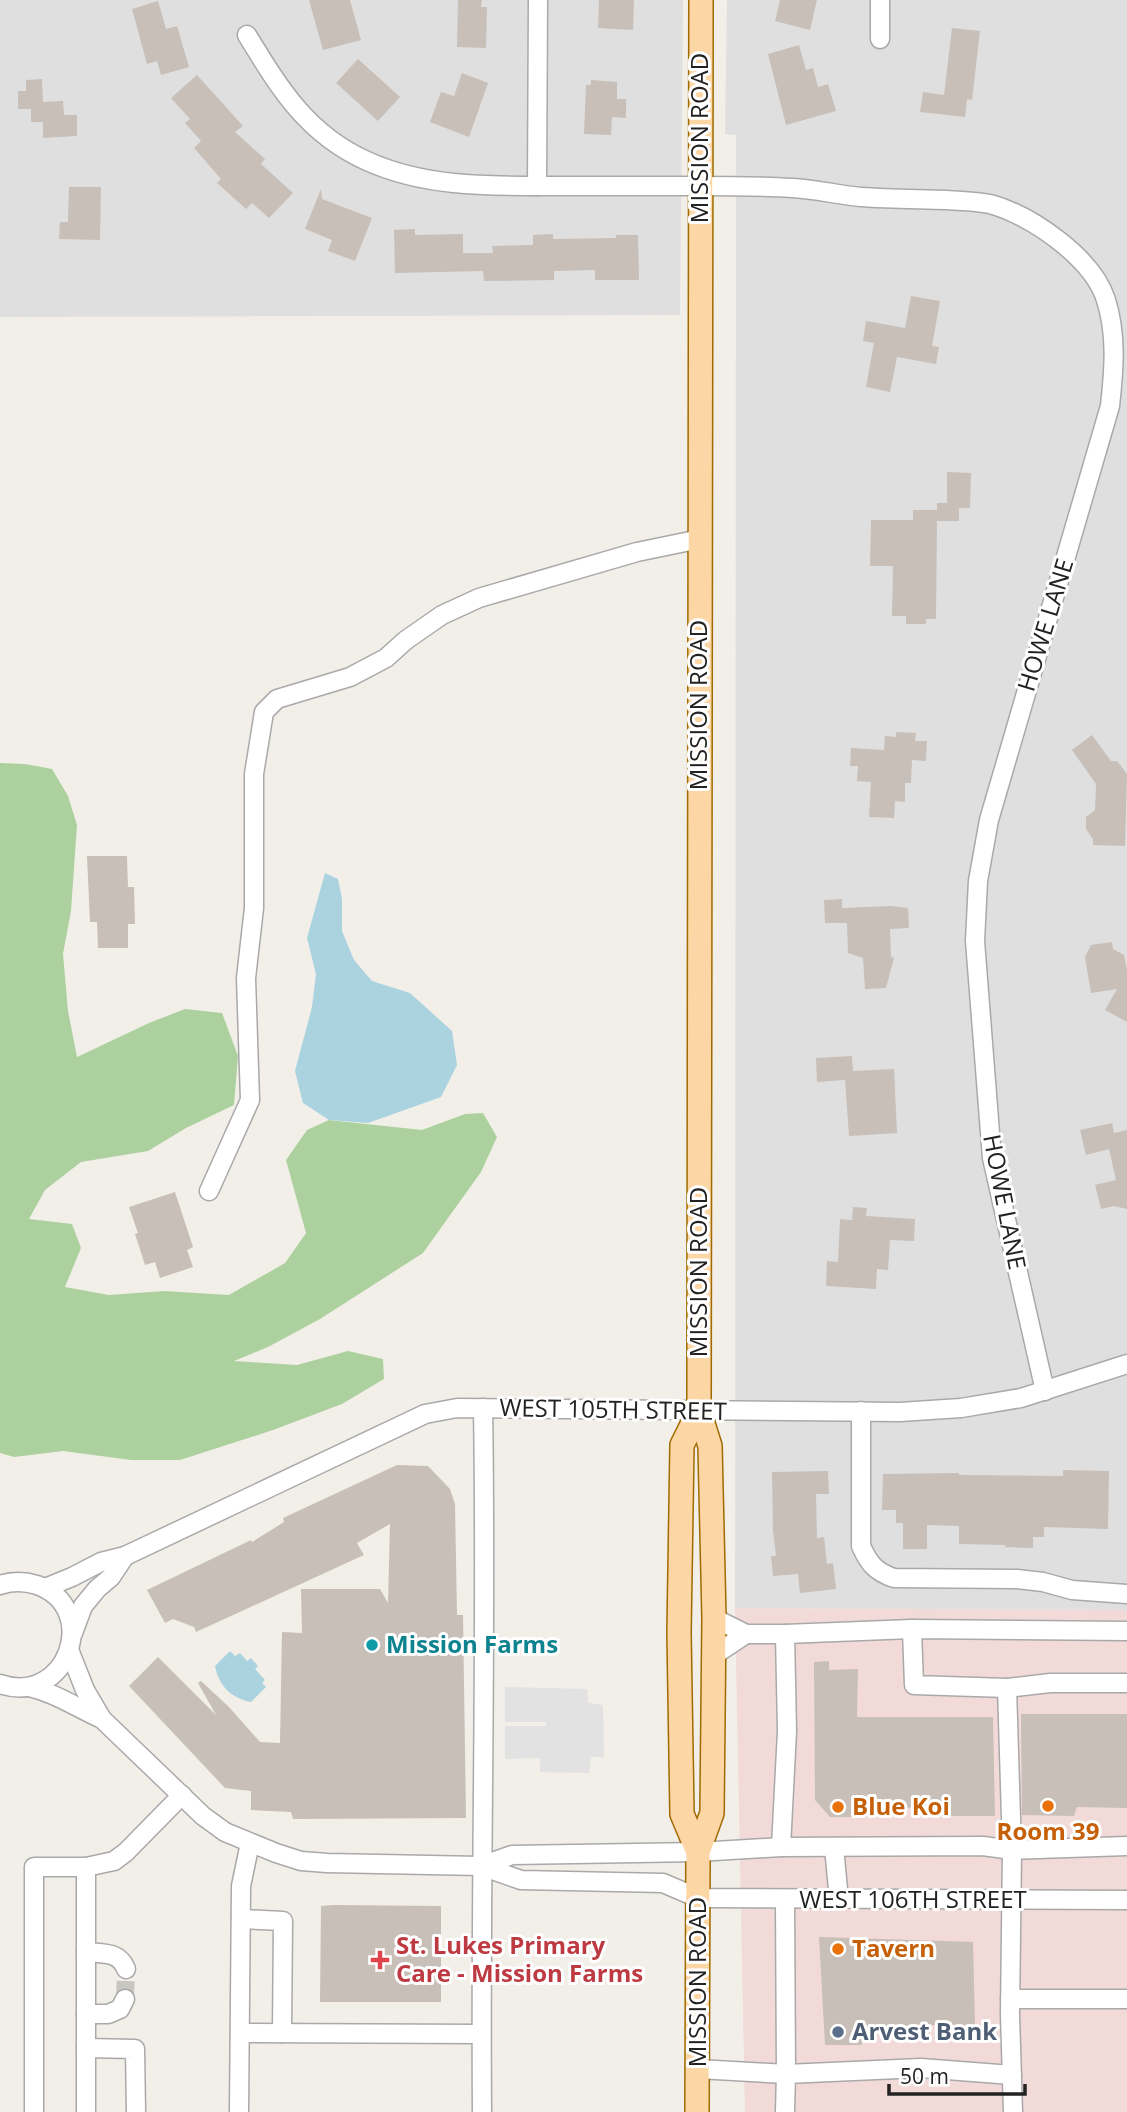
<svg xmlns="http://www.w3.org/2000/svg" width="1127" height="2112" font-family="'Open Sans',sans-serif">
	<style>
		.residential { fill: #e0dfdf }
		.commercial { fill: #f2dad9 }
		.forest { fill: #add19e }
		.parking { fill: #e2e2e2 }
		.water { fill: #aad3df }
		.building { fill: #c7bfb8 }
		.lines { fill: none; stroke-linecap: round; stroke-linejoin: round }
		.minor-tunnel { stroke: #c8c6c1; stroke-width: 18; stroke-dasharray: 18 9; stroke-linecap: butt }
		.minor-casing { stroke: #a9a9a9; stroke-width: 21 }
		.major-casing { stroke: #a06b00; stroke-width: 26 }
		.minor { stroke: #fff; stroke-width: 18 }
		.major { stroke: #fcd6a4; stroke-width: 23 }
		.culture-dot { fill: #0f9aa8; stroke: #fff; stroke-width: 2.5 }
		.food-dot { fill: #e8710a; stroke: #fff; stroke-width: 2.5 }
		.health-dot { fill: #e0444e; stroke: #fff; stroke-width: 2.5 }
		.service-dot { fill: #5c6f8a; stroke: #fff; stroke-width: 2.5 }
		.labels { text-anchor: middle; stroke-width: 6; stroke-linejoin: round; paint-order: stroke }
		.street-label { font-size: 24px; fill: #222; stroke: #fff }
		.culture-label { font-size: 24px; font-weight: bold; fill: #0d838f; stroke: #fff; text-anchor: start }
		.food-label { font-size: 24px; font-weight: bold; fill: #c56008; stroke: #fff; text-anchor: start }
		.health-label { font-size: 24px; font-weight: bold; fill: #be3a42; stroke: #fff; text-anchor: start }
		.service-label { font-size: 24px; font-weight: bold; fill: #4e5e75; stroke: #fff; text-anchor: start }
	</style>
	<rect width="100%" height="100%" fill="#f2efe9"/>
	<g class="residential">
		<polygon points="0,0 683,0 680,315 0,317"/>
		<polygon points="727,0 1127,0 1127,1610 735,1608 736,135 725,134"/>
	</g>
	<polygon class="commercial" points="735,1608 1127,1610 1127,2112 745,2112"/>
	<polygon class="forest" points="0,763 25,764 52,769 68,796 77,825 71,911 63,954 68,1011 77,1057 149,1023 185,1009 222,1013 238,1056 234,1105 186,1128 148,1151 81,1162 45,1190 29,1219 72,1224 81,1248 65,1287 109,1295 164,1291 229,1295 285,1263 306,1233 286,1160 307,1130 329,1120 422,1130 465,1114 483,1113 497,1137 481,1172 423,1253 320,1319 268,1347 234,1361 297,1365 348,1351 383,1359 384,1379 342,1404 273,1430 180,1460 131,1460 63,1451 14,1457 0,1453"/>
	<polygon class="parking" points="505,1687 587,1689 588,1703 603,1705 604,1757 591,1757 589,1773 540,1772 540,1758 505,1759 505,1726 546,1726 546,1722 505,1722"/>
	<g class="water">
		<polygon points="325,873 338,879 342,899 342,931 354,960 372,981 410,993 452,1031 457,1065 441,1097 368,1123 329,1120 303,1103 295,1071 312,1007 316,974 307,938"/>
		<path d="M230 1651 235 1656 240 1653 247 1661 251 1658 258 1666 255 1669 265 1680 262 1683 266 1687 251 1702C231 1698 219 1686 215 1666Z"/>
	</g>
	<g class="building">
		<polygon points="309,0 350,0 361,40 323,50"/>
		<polygon points="458,0 482,0 481,7 487,7 486,48 457,47"/>
		<polygon points="599,0 634,0 633,30 598,28"/>
		<polygon points="780,0 817,0 810,30 775,21"/>
		<polygon points="158,1 166,29 177,26 189,67 161,75 157,61 147,64 132,9"/>
		<polygon points="952,28 980,31 972,100 967,99 965,117 920,112 923,92 944,95"/>
		<polygon points="799,45 806,70 813,68 818,87 828,84 836,111 786,125 768,54"/>
		<polygon points="358,59 400,97 378,121 336,83"/>
		<polygon points="462,73 488,83 469,137 430,122 441,92 454,96"/>
		<polygon points="197,75 243,126 235,132 265,159 261,164 293,193 269,218 252,203 246,209 217,183 221,179 194,148 201,141 185,123 190,119 171,98"/>
		<polygon points="42,79 43,102 63,101 64,115 77,115 77,136 43,138 43,122 31,122 31,109 18,109 18,91 26,91 26,80"/>
		<polygon points="591,80 617,82 617,99 626,99 626,118 612,117 611,135 584,134 586,85 591,85"/>
		<polygon points="69,187 101,187 100,240 59,239 60,222 68,222"/>
		<polygon points="321,189 322,199 372,218 355,261 328,251 332,240 305,229"/>
		<polygon points="415,229 415,235 463,234 463,253 493,253 492,246 533,245 533,235 553,234 553,239 616,238 616,235 638,235 639,280 595,280 595,270 554,271 554,280 484,281 483,271 395,273 394,230"/>
		<polygon points="911,296 940,301 932,346 939,347 936,364 897,357 890,392 866,387 874,343 863,341 866,321 905,328"/>
		<polygon points="947,472 971,473 970,508 959,508 959,521 937,521 936,619 926,619 926,624 906,624 906,616 892,616 893,566 870,566 871,520 913,520 913,510 937,510 937,503 947,503"/>
		<polygon points="896,732 916,733 915,741 927,741 926,761 912,760 911,783 905,783 905,802 895,801 894,818 869,817 871,782 857,781 858,766 850,766 851,748 884,750 885,736 896,737"/>
		<polygon points="1092,735 1111,761 1117,761 1127,774 1125,846 1093,845 1093,839 1086,829 1086,817 1095,810 1096,784 1072,750"/>
		<polygon points="87,856 127,856 128,887 134,887 135,924 128,924 128,948 98,948 97,922 90,922"/>
		<polygon points="842,899 842,908 891,906 908,908 909,928 890,929 891,957 894,958 886,988 865,989 863,958 848,953 847,923 825,923 824,900"/>
		<polygon points="1112,942 1113,949 1124,955 1127,970 1127,1022 1105,1010 1117,989 1091,993 1085,957 1091,945"/>
		<polygon points="852,1056 853,1071 894,1069 897,1133 849,1136 845,1080 817,1082 816,1058"/>
		<polygon points="1112,1123 1114,1133 1127,1130 1127,1209 1114,1206 1101,1209 1095,1185 1116,1180 1109,1149 1086,1155 1080,1130"/>
		<polygon points="175,1192 193,1247 187,1250 193,1267 160,1278 155,1262 145,1265 135,1234 138,1233 129,1207"/>
		<polygon points="853,1207 867,1208 866,1216 915,1219 914,1241 890,1240 888,1270 877,1269 876,1289 826,1286 827,1261 838,1262 840,1219 852,1220"/>
		<polygon points="397,1465 428,1466 450,1489 455,1504 457,1615 463,1615 466,1818 293,1819 291,1812 251,1810 251,1791 225,1788 129,1686 158,1657 216,1715 198,1683 201,1681 229,1707 260,1742 280,1743 282,1632 302,1633 301,1589 380,1589 388,1603 390,1524 357,1543 364,1555 196,1632 194,1627 173,1619 165,1623 147,1590 251,1540 252,1542 284,1522 283,1518"/>
		<polygon points="1063,1470 1109,1471 1108,1529 1044,1527 1044,1537 1033,1537 1033,1548 1005,1547 1005,1545 959,1544 959,1526 927,1525 927,1549 903,1549 903,1523 896,1523 896,1510 882,1510 883,1474 959,1473 959,1475 1063,1476"/>
		<polygon points="828,1471 829,1494 816,1494 817,1538 824,1537 827,1564 833,1563 836,1589 800,1593 798,1574 773,1576 771,1556 776,1556 773,1531 772,1472"/>
		<polygon points="829,1661 829,1670 858,1669 857,1717 993,1717 995,1816 941,1816 941,1809 869,1806 870,1817 830,1817 815,1800 814,1662"/>
		<polygon points="1021,1714 1127,1714 1127,1808 1077,1807 1074,1816 1022,1815"/>
		<polygon points="333,1905 441,1906 441,2002 320,2002 321,1906"/>
		<polygon points="819,1937 973,1942 975,2026 929,2025 929,2033 862,2030 862,2045 825,2045"/>
	</g>
	<g class="lines">
		<polyline class="minor-tunnel" points="125,1999 126,1969"/>
		<defs>
			<g id="minor">
				<path d="M247 35C280 89 307 134 367 161 426 188 493 186 556 186 603 186 649 186 696 186 728 186 760 186 792 188 815 189 838 195 861 197 890 199 919 199 947 200 961 201 976 201 990 204 1031 215 1093 258 1106 300 1117 335 1114 370 1110 406L989 820 978 881 975 941 992 1158 1045 1391"/>
				<polyline points="880,39 880,0"/>
				<polyline points="537,186 538,0"/>
				<polyline points="209,1191 250,1100 246,978 254,908 254,774 264,712 277,699 350,677 386,658 406,640 442,615 479,598 637,552 700,539"/>
				<path d="M861 1411V1546C869 1564 876 1572 894 1578L1017 1579 1043 1582 1072 1590 1127 1594"/>
				<path d="M0 1585C12 1581 24 1581 37 1585 102 1608 67 1707 0 1684"/>
				<polyline points="45,1588 72,1577 101,1562 125,1556 425,1414 457,1408 900,1412 961,1408 1021,1398 1127,1364"/>
				<polyline points="714,1618 746,1634 785,1634"/>
				<polyline points="912,1629 914,1685 1007,1688 1050,1683 1127,1683"/>
				<polyline points="73,1633 83,1606 97,1589 111,1577 125,1556"/>
				<polyline points="70,1652 85,1690 102,1719 203,1816 225,1832 276,1853 301,1861 327,1863 481,1866 521,1880 663,1883 698,1898 1127,1900"/>
				<polyline points="713,1656 746,1634"/>
				<path d="M29 1687C56 1693 77 1708 102 1719"/>
				<polyline points="1007,1688 1012,1850 1010,2015 1013,2112"/>
				<polyline points="781,1847 787,1731 785,1634 912,1629 1127,1631"/>
				<polyline points="834,1847 839,1900"/>
				<polyline points="481,1866 512,1855 698,1852 781,1847 983,1846 1012,1850 1127,1846"/>
				<polyline points="241,1919 283,1921 282,2033"/>
				<path d="M86 1952C103 1954 119 1951 126 1969"/>
				<polyline points="1010,1999 1127,1999"/>
				<polyline points="86,2014 108,2014 120,2009 125,1999"/>
				<polyline points="240,2033 481,2034"/>
				<polyline points="86,2048 135,2049 136,2112"/>
				<polyline points="698,2069 786,2074 785,1900"/>
				<polyline points="34,2112 34,1867 86,1867 114,1861 126,1852 182,1795"/>
				<polyline points="86,2112 86,1867"/>
				<polyline points="239,2112 241,1886 250,1843"/>
				<path d="M482 2112C480 1877 487 1643 483 1408"/>
				<polyline points="785,2112 786,2074 921,2068 1012,2075"/>
			</g>
			<g id="major">
				<polyline points="698,1852 682,1814 679,1633 682,1445 699,1411"/>
				<polyline points="697,2112 698,1852 712,1813 714,1618 710,1446 699,1411 701,0"/>
			</g>
		</defs>
		<use href="#minor" class="minor-casing"/>
		<use href="#major" class="major-casing"/>
		<use href="#minor" class="minor"/>
		<use href="#major" class="major"/>
	</g>
	<circle class="culture-dot" cx="372" cy="1645" r="7"/>
	<g class="food-dot">
		<circle cx="1048" cy="1806" r="7"/>
		<circle cx="838" cy="1807" r="7"/>
		<circle cx="838" cy="1949" r="7"/>
	</g>
	<path class="health-dot" d="M376.5 1949.5h7v7h7v7h-7v7h-7v-7h-7v-7h7z"/>
	<circle class="service-dot" cx="838" cy="2032" r="7"/>
	<g class="labels">
		<g class="street-label">
			<text transform="translate(700 138) rotate(-90)" y="8">MISSION ROAD</text>
			<text transform="translate(1046 625) rotate(-73)" y="8">HOWE LANE</text>
			<text transform="translate(699 705) rotate(-90)" y="8">MISSION ROAD</text>
			<text transform="translate(1004 1202) rotate(79)" y="8">HOWE LANE</text>
			<text transform="translate(699 1272) rotate(-90)" y="8">MISSION ROAD</text>
			<text transform="translate(613 1410) rotate(1)" y="8">WEST 105TH STREET</text>
			<text x="913" y="1908">WEST 106TH STREET</text>
			<text transform="translate(698 1982) rotate(-90)" y="8">MISSION ROAD</text>
		</g>
		<g class="culture-label">
			<text x="386" y="1653">Mission Farms</text>
		</g>
		<g class="food-label">
			<text x="852" y="1815">Blue Koi</text>
			<text x="1048" y="1840" text-anchor="middle">Room 39</text>
			<text x="852" y="1957">Tavern</text>
		</g>
		<g class="health-label">
			<text x="396" y="1954">St. Lukes Primary<tspan x="396" dy="28">Care - Mission Farms</tspan></text>
		</g>
		<g class="service-label">
			<text x="852" y="2040">Arvest Bank</text>
		</g>
	</g>
	<path d="M889 2084v10h136v-10" fill="none" stroke="#222222" stroke-width="3.5"/>
	<text x="900" y="2084" font-size="21" fill="#222222" stroke="#ffffff" stroke-width="5" paint-order="stroke">50 m</text>
</svg>
